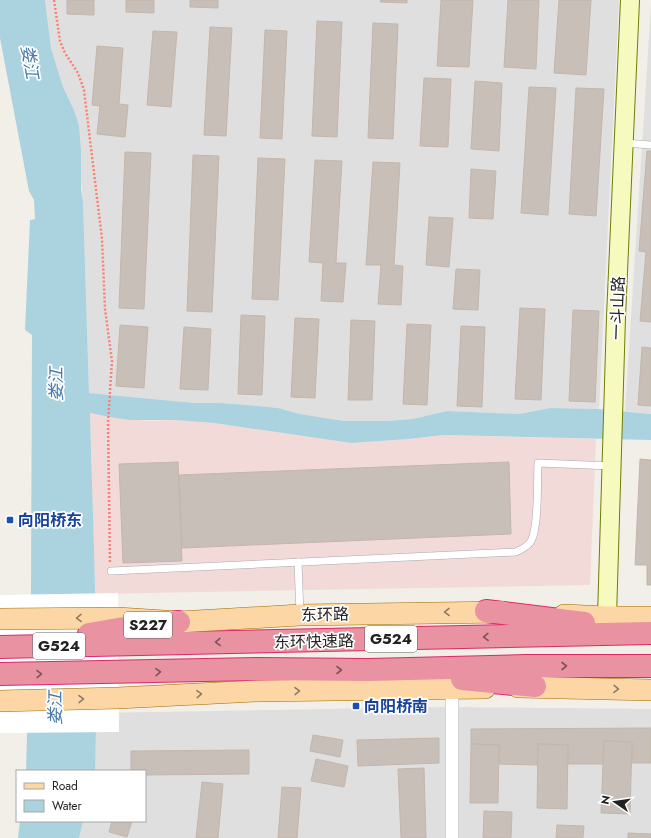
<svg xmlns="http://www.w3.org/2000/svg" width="651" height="838" font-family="Jost,'Noto Sans SC',sans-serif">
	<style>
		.residential { fill: #e0dfdf }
		.commercial { fill: #f2dad9 }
		.water { fill: #aad3df }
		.pier { fill: #fff }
		.building { fill: #c7bfb8; stroke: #c4b6ab }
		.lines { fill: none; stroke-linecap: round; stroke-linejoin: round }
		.lane-casing { stroke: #a9a9a9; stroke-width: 8 }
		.street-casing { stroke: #a9a9a9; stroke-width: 14 }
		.secondary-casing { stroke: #707d05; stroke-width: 20 }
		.primary-casing { stroke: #a06b00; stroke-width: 22 }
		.highway-casing { stroke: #dc2a67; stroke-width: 24 }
		.path { stroke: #fa8072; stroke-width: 2.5; stroke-dasharray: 2 2; stroke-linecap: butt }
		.lane { stroke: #fff; stroke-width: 7 }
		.street { stroke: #fff; stroke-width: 13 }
		.secondary { stroke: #f7fabf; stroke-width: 18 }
		.primary { stroke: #fcd6a4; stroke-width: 21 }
		.highway { stroke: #e892a2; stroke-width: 22 }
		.oneway { stroke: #8f7c63 }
		.oneway2 { stroke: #7b545c }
		.transit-dot { fill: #1a4fb4; stroke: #fff; stroke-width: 1.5 }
		.labels { text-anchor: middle; stroke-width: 3.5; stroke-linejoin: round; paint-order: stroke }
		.shield { fill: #fff; stroke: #646464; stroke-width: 1 }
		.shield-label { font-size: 15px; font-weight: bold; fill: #222 }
		.street-label { font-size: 16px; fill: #222; stroke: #fff }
		.transit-label { font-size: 16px; font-weight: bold; fill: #164399; stroke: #fff; text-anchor: start }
		.water-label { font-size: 17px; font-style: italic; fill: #4a7aab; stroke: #fff }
	</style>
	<rect width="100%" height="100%" fill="#f2efe9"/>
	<g class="residential">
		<polygon points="45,0 619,0 599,409 550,408 519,414 508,414 447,411 412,419 388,421 344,421 300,414 278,408 258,406 221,403 195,403 89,393 83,201 74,110 63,87 51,48"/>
		<polygon points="651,6 651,414 625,411"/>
		<polygon points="446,707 651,709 651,838 79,838 83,821 145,821 145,771 95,771 96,713"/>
	</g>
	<polygon class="commercial" points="90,413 109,417 149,421 174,420 214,423 351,443 409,439 443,435 596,439 590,585 95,594"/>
	<g class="water">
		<path d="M0 0H45L51 48 63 87 74 110 79 126 81 151V189L83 201 89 393 195 403H221L258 406 278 408 300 414 344 421H388L412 419 447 411 519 414 550 408 599 409 651 414V440L443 435 409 439 351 443 214 423 174 420H130L109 417 90 413C93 532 99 652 95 771H26L31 596 32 335 25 330 30 220 35 219 34 200 29 191 0 38Z"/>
		<polygon points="20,821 83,821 79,838 18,838"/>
	</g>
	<polygon class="pier" points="118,593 119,732 0,733 0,595"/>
	<g class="building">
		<polygon points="67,0 94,0 94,15 67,14"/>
		<polygon points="126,0 154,0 154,13 126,12"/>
		<polygon points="190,0 218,0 218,8 190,7"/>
		<polygon points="381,0 407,0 407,3 380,2"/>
		<polygon points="441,0 473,0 469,67 437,66"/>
		<polygon points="508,0 539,0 536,69 504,67"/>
		<polygon points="559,0 591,0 586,75 554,73"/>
		<polygon points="317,21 342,22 337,137 312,136"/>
		<polygon points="373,23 398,24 393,139 368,138"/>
		<polygon points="210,27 232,28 226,136 204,135"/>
		<polygon points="265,30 287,31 282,139 260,138"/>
		<polygon points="153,31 177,32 171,107 147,105"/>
		<polygon points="97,46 123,48 119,104 128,105 125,137 97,134 100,106 92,105"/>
		<polygon points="424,78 451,79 448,147 420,146"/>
		<polygon points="475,81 502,83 499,151 471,149"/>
		<polygon points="529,87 556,88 548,215 521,213"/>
		<polygon points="576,88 604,89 596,216 569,214"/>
		<polygon points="647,151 651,151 651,322 640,321 646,252 639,251"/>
		<polygon points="125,152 151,153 144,309 119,308"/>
		<polygon points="193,155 219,156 212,312 187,311"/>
		<polygon points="258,158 285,159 278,300 252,299"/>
		<polygon points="315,160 342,161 336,263 346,263 343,302 321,301 323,263 309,262"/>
		<polygon points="373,162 400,163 394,265 403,266 401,305 378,304 381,265 366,265"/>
		<polygon points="471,169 496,171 493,219 469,218"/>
		<polygon points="429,217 453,218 449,267 426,265"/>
		<polygon points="456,269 480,270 478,310 453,309"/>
		<polygon points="520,308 545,309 541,400 515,399"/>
		<polygon points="573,310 599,311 595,402 569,401"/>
		<polygon points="241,315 265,316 262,395 238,394"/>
		<polygon points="295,318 319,319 315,398 291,397"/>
		<polygon points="351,320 375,321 372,400 348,400"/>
		<polygon points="407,324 431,325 427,405 403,404"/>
		<polygon points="120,325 148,327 144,388 116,386"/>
		<polygon points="461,326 485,327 482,407 457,406"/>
		<polygon points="184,327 211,329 208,390 180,389"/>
		<polygon points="642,347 651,348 651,406 638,405"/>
		<polygon points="640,459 651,460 651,585 647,585 647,565 635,565"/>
		<polygon points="178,462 182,561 123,563 119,464"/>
		<polygon points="509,462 511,534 182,548 179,475"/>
		<polygon points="651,728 651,763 632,763 632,742 604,741 603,764 568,764 568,745 538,744 537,765 499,764 499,745 471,744 471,729"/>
		<polygon points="313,735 343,740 340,757 310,751"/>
		<polygon points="439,738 439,763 358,766 357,740"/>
		<polygon points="604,741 632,742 630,814 601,813"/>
		<polygon points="471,744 499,745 498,803 470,803"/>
		<polygon points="538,744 568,745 567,809 537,808"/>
		<polygon points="249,750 249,774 145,775 145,771 131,771 131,751"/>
		<polygon points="316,759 348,766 344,787 311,781"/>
		<polygon points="424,768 426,838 401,838 398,769"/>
		<polygon points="202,782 223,784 218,838 196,838"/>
		<polygon points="282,787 301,788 297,838 278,838"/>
		<polygon points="484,811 512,812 511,838 483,838"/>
		<polygon points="112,821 132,821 127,837 109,832"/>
		<polygon points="557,825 584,826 583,838 556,838"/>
		<polygon points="628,833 651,834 651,838 628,838"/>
	</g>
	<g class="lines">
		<defs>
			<g id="lane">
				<polyline points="624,143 651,145"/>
				<polyline points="298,562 300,614"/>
				<path d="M111 571 516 552C521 549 528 547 531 541 539 528 537 480 538 463L612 466"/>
			</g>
			<polyline id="street" points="452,838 452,688"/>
			<polyline id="secondary" points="607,617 616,317 630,0"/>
			<g id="primary">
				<polyline points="564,615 607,617 651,617"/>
				<polyline points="0,619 118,618 179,622 300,615 503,612"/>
				<polyline points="518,687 651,690"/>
				<polyline points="0,701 118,698 258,691 485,688"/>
			</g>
			<g id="highway">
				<polyline points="486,611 584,623"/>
				<polyline points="89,634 118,629 179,622"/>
				<polyline points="0,647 651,633"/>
				<polyline points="0,674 258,669 369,670 525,666 651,666"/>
				<polyline points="462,679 535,686"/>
			</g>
		</defs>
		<use href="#lane" class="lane-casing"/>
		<use href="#street" class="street-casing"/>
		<use href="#secondary" class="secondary-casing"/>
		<use href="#primary" class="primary-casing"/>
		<use href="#highway" class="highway-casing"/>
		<polyline class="path" points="54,0 60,41 65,53 78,73 84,90 102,239 105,309 112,361 108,422 110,562"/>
		<use href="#lane" class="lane"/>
		<use href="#street" class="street"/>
		<use href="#secondary" class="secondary"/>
		<use href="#primary" class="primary"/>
		<use href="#highway" class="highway"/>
	</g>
	<defs><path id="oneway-chevron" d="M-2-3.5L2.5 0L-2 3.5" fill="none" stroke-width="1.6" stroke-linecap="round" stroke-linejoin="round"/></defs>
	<g class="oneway">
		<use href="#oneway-chevron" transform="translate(447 612) rotate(179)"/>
		<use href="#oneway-chevron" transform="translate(79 618) rotate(179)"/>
		<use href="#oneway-chevron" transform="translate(616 689) rotate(2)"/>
		<use href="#oneway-chevron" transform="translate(297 691) rotate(-1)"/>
		<use href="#oneway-chevron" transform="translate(199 694) rotate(-3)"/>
		<use href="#oneway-chevron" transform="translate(81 699) rotate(-1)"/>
	</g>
	<g class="oneway2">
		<use href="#oneway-chevron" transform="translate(486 637) rotate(178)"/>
		<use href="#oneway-chevron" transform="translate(218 642) rotate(179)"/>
		<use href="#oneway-chevron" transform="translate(564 666)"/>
		<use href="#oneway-chevron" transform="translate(339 670)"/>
		<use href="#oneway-chevron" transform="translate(158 672) rotate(-1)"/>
		<use href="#oneway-chevron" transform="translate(39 674) rotate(-1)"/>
	</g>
	<g class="transit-dot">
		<rect x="6" y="516" width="8" height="8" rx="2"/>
		<rect x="352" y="702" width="8" height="8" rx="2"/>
	</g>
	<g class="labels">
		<g class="shield">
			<rect x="124" y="612" width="48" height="26" rx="3"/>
			<rect x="365" y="626" width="52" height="26" rx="3"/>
			<rect x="33" y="633" width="52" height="26" rx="3"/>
		</g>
		<g class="shield-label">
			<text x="148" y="630">S227</text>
			<text x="391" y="644">G524</text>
			<text x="59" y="651">G524</text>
		</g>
		<g class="street-label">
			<text transform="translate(617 308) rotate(-88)" y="6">一斗山路</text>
			<text transform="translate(325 614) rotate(-1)" y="6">东环路</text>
			<text transform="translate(314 641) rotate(-1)" y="6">东环快速路</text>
		</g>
		<g class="transit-label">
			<text x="18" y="526">向阳桥东</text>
			<text x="364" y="712">向阳桥南</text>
		</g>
		<g class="water-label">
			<text transform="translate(30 62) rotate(80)" y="6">娄江</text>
			<text transform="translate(56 384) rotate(-90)" y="6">娄江</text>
			<text transform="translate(55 708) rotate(-90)" y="6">娄江</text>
		</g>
	</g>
	<rect x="16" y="770" width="130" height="52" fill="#ffffff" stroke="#a7a7a7"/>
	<rect x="24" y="783" width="20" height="6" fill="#fcd6a4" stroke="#a7a7a7"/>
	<text x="52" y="790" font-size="12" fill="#222222">Road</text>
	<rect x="24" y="800" width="20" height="12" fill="#aad3df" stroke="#a7a7a7"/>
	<text x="52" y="810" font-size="12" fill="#222222">Water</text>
	<g transform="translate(615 802) rotate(283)" stroke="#ffffff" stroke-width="3" paint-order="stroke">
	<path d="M0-3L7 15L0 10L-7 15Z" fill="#222222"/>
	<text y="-6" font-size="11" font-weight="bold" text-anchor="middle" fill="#222222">N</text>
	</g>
</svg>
